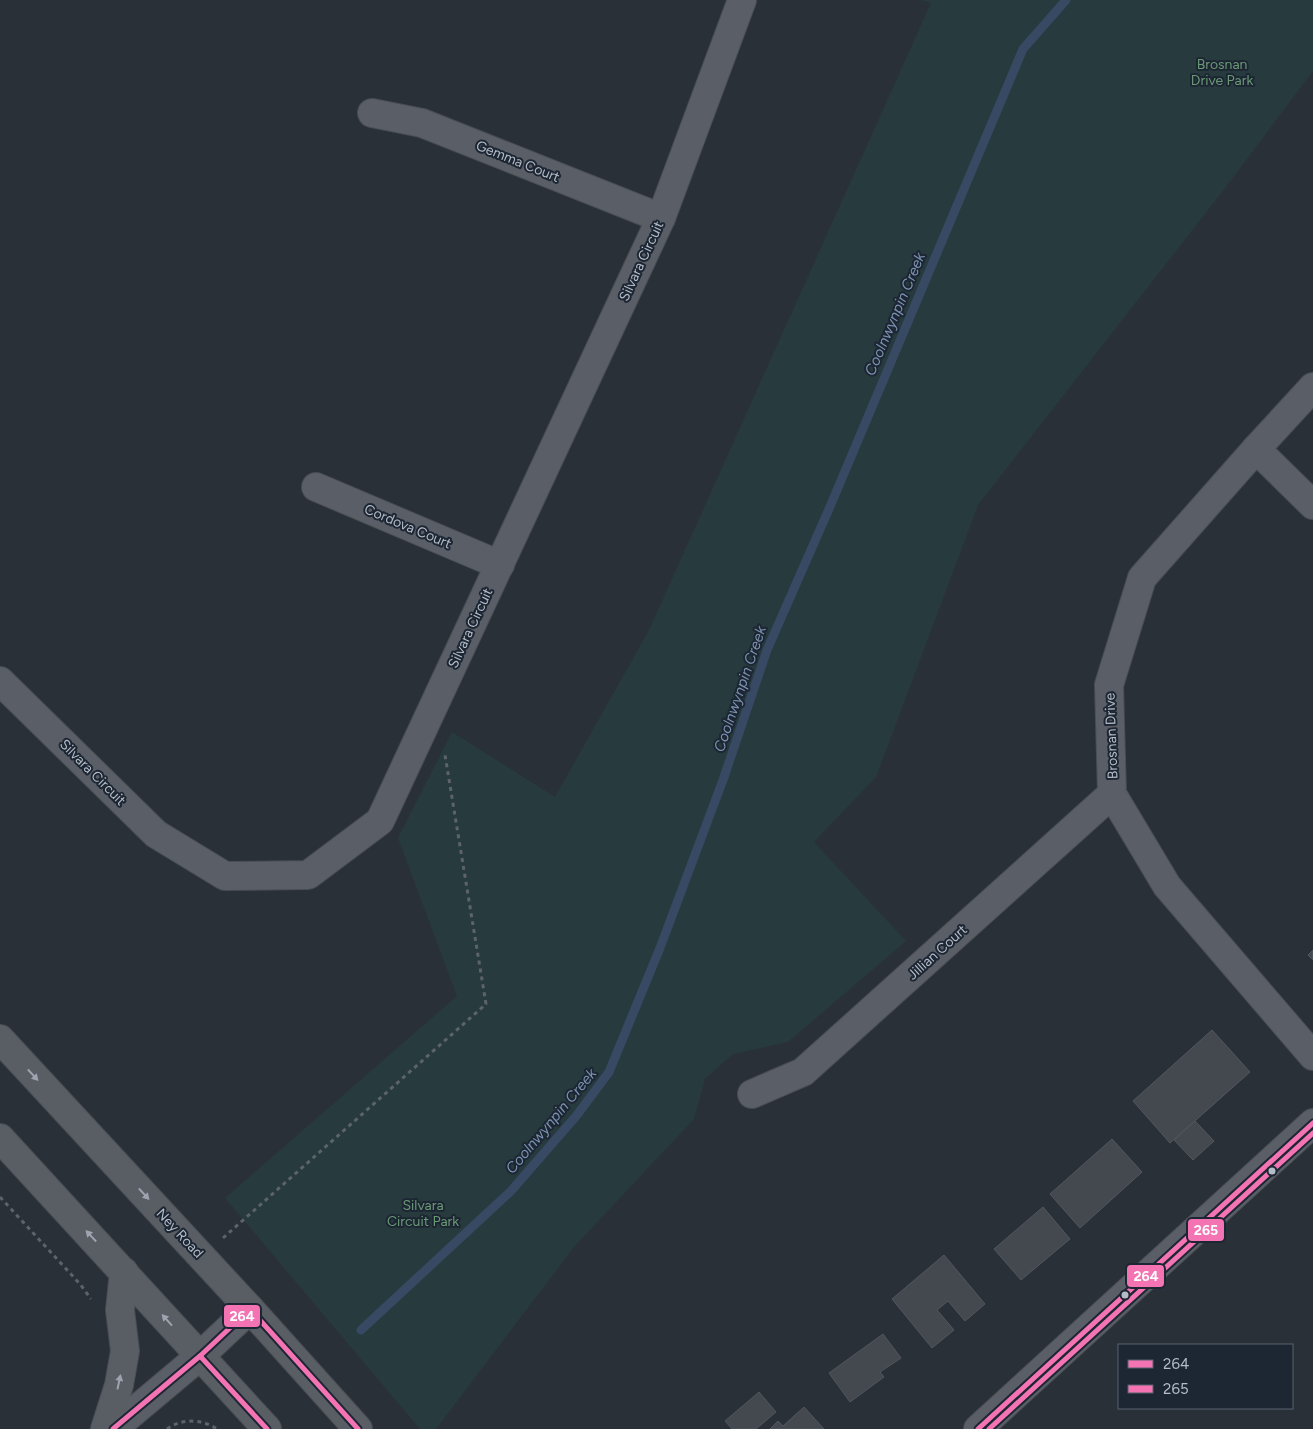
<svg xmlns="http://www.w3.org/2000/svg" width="1313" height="1429" font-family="Figtree,sans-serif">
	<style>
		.green { fill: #273a3e }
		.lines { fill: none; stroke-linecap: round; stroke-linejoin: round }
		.stream { stroke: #384963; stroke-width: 9 }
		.building { fill: #444950; stroke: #52575f }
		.minor-casing { stroke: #484c53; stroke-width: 30 }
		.secondary-casing { stroke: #484c53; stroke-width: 30 }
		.path { stroke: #5d636a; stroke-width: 3; stroke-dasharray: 4 4; stroke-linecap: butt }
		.minor { stroke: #5a5e66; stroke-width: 28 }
		.secondary { stroke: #595d64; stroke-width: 28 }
		.bus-1-casing { stroke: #1d2633; stroke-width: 9 }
		.bus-2-casing { stroke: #1d2633; stroke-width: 9 }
		.bus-1 { stroke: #f373b3; stroke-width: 5 }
		.bus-2 { stroke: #f373b3; stroke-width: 5 }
		.oneway { fill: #9da4b0 }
		.bus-dot { fill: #b4bcc9; stroke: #1d2633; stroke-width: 2 }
		.labels { text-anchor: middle; stroke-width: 4; stroke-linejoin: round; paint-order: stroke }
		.park-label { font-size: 14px; fill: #6b9a76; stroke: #1d2633 }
		.street-label { font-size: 14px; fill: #b4bcc9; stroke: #1d2633 }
		.water-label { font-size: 15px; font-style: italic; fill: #7c92b1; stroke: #1d2633 }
		.line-badge { stroke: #1d2633; stroke-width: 2 }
		.badge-label { font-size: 14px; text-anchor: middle; font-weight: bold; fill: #fff }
	</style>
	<rect width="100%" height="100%" fill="#2a3038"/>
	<polygon class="green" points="921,0 1313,0 1313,71 1229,183 978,505 876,777 814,842 906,941 788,1042 733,1054 705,1079 694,1119 574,1247 436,1429 420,1429 225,1198 457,996 398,838 452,732 555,797 649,630 931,3"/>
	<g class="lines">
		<polyline class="stream" points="361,1330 511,1191 577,1115 609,1072 660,948 723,780 767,650 829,509 1023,49 1066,0"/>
	</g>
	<g class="building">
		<polygon points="1313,950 1313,960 1308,955"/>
		<polygon points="1212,1030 1250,1072 1170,1143 1133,1101"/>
		<polygon points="1195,1121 1214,1141 1193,1160 1174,1140"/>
		<polygon points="1112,1139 1142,1172 1080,1228 1050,1194"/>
		<polygon points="1043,1207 1070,1239 1021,1280 994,1249"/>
		<polygon points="944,1255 985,1304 965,1321 948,1301 937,1310 954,1330 932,1348 892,1299"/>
		<polygon points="883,1334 901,1358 880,1372 884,1377 850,1402 829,1373"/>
		<polygon points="759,1392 776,1412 756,1429 732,1429 725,1421"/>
		<polygon points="804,1407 824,1429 770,1429 778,1421 783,1426"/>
	</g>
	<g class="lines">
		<defs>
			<g id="minor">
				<polyline points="372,113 422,123 661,218"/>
				<polyline points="1313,387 1256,449 1142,578 1109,685 1112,794 1167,886 1313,1056"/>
				<polyline points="1256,449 1313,505"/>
				<polyline points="316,487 500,565"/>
				<polyline points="0,681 156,834 225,876 308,875 380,821 661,218 742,0"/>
				<polyline points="752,1094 803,1072 1112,794"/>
				<polyline points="113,1429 200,1356 250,1309"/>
				<polyline points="978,1429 1313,1123"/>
			</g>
			<g id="secondary">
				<polyline points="0,1039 250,1309 358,1429"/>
				<polyline points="0,1138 267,1429"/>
				<polyline points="105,1429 119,1385 125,1351 120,1310 124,1272"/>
			</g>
		</defs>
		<use href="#minor" class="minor-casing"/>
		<use href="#secondary" class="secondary-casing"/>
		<g class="path">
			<polyline points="0,1197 80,1284 91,1299"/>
			<polyline points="223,1238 486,1004 445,755"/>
			<path d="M167 1429C182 1418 202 1419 217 1429"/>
		</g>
		<use href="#minor" class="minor"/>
		<use href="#secondary" class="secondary"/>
		<defs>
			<g id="bus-1">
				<polyline points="200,1356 267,1429"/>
				<polyline points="113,1429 200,1356 250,1309 358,1429"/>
				<polyline points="978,1429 1313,1123"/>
			</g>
			<polyline id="bus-2" points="989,1429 1313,1133"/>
		</defs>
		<use href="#bus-1" class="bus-1-casing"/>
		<use href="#bus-2" class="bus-2-casing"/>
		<use href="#bus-1" class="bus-1"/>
		<use href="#bus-2" class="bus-2"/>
	</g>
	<defs><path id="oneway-solid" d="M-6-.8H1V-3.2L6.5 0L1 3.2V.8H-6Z" transform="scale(1.25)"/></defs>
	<g class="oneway">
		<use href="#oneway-solid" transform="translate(33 1075) rotate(47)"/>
		<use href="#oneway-solid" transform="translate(144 1194) rotate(47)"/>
		<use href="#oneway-solid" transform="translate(91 1236) rotate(-133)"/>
		<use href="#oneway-solid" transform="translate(167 1320) rotate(-132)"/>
		<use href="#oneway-solid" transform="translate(119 1382) rotate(-78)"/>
	</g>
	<g class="bus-dot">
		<circle cx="1272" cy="1171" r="4.5"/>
		<circle cx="1125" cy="1295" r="4.5"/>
	</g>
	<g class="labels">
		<g class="park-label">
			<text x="1222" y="69">Brosnan<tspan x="1222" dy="16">Drive Park</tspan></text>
			<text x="423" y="1210">Silvara<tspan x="423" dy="16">Circuit Park</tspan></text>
		</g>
		<g class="street-label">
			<text transform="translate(518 161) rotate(22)" y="5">Gemma Court</text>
			<text transform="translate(641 261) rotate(-65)" y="5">Silvara Circuit</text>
			<text transform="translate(408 526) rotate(23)" y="5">Cordova Court</text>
			<text transform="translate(470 628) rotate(-65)" y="5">Silvara Circuit</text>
			<text transform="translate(1111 736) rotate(-92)" y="5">Brosnan Drive</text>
			<text transform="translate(93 772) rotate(45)" y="5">Silvara Circuit</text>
			<text transform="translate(937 952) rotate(-42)" y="5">Jillian Court</text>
			<text transform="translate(180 1233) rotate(47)" y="5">Ney Road</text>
		</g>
		<g class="water-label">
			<text transform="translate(895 314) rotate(-67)" y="5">Coolnwynpin Creek</text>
			<text transform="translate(740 689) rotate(-71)" y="5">Coolnwynpin Creek</text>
			<text transform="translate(551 1121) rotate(-50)" y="5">Coolnwynpin Creek</text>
		</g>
	</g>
	<g class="line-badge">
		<rect x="1187" y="1218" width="38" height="24" rx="5" fill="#f373b3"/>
		<rect x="1126" y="1264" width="39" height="24" rx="5" fill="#f373b3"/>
		<rect x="223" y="1304" width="38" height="24" rx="5" fill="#f373b3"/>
	</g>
	<g class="badge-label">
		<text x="1206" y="1235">265</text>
		<text x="1146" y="1281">264</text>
		<text x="242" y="1321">264</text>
	</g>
	<rect x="1118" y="1344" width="175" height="65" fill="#1d2633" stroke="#59626f"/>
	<rect x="1128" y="1360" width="25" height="8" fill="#f373b3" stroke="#59626f"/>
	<text x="1163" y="1369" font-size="15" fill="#b4bcc9">264</text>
	<rect x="1128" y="1385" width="25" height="8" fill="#f373b3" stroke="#59626f"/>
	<text x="1163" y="1394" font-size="15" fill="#b4bcc9">265</text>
</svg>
